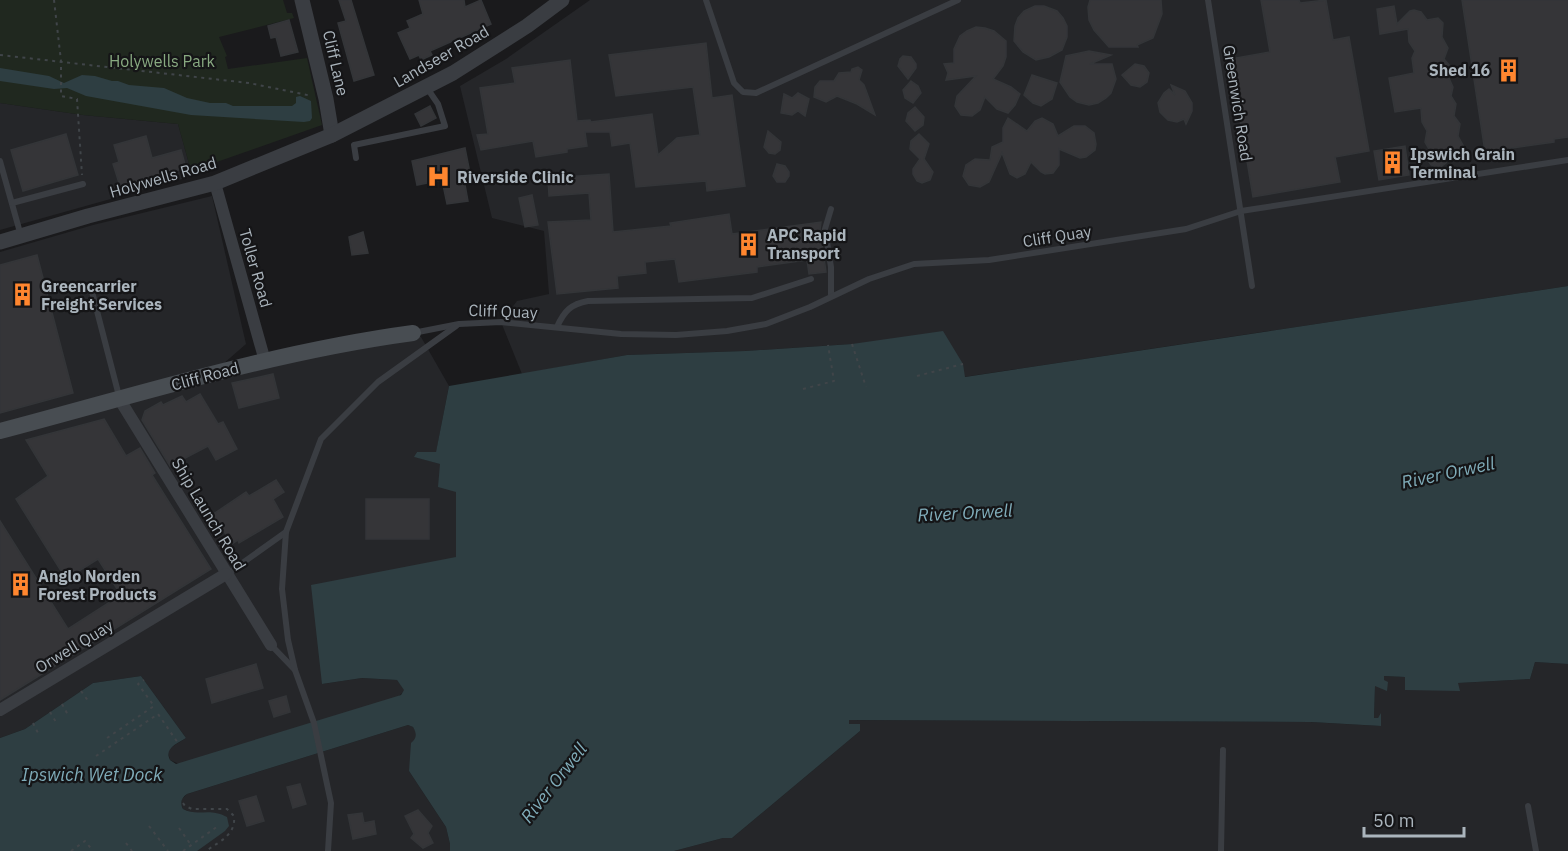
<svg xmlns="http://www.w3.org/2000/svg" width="1568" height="851" font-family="'IBM Plex Sans',sans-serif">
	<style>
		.built { fill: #252629 }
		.green { fill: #20281f }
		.water { fill: #2e3e42 }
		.building { fill: #353538; stroke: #333538; stroke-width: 1.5 }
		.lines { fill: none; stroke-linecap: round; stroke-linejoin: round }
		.path { stroke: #404549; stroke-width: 2; stroke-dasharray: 3 4.5; stroke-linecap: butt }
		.service { stroke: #3a3d42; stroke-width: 6 }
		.minor { stroke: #3a3d42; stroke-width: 12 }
		.tertiary { stroke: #3a3d42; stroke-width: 15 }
		.secondary { stroke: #484d52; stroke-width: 16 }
		.labels { text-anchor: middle; stroke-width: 4.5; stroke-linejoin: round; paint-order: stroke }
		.street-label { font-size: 16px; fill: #abb5bd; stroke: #151517 }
		.park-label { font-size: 16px; fill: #88a981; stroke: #151517 }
		.poi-label { font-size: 16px; font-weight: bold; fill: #abb5bd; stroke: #151517; text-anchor: start }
		.water-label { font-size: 18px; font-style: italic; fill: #80adba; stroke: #151517 }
	</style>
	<rect width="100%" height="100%" fill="#1a1a1c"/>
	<g class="built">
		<polygon points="590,0 1568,0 1568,286 964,377 852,344 745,351 627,355 522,374 501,322 517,301 549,294 544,231 492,218 460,86 506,59"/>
		<polygon points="0,103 83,115 178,124 191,171 182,179 0,230"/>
		<polygon points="212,196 246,344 215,371 413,333 421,337 449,386 436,453 417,452 415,457 441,464 456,492 456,557 322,684 362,678 397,680 405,690 397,698 179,764 170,760 168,752 170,748 186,738 141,676 93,683 25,729 0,738 0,252 93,225"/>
		<polygon points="1535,662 1568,664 1568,851 674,851 723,838 732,838 860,731 849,724 849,720 1311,722 1380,726 1381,715 1378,718 1374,718 1375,686 1384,680 1384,676 1405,677 1405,689 1458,689 1458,683 1530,679"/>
		<polygon points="408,725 413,727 417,733 409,771 446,827 450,844 450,851 197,851 190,812 183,809 181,804 182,799 187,794"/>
	</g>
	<polygon class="green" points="0,0 283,0 287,13 292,13 294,18 219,37 227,56 225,57 228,69 307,58 322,125 191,171 178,124 83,115 0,103"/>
	<g class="water">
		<polygon points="0,68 49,76 64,83 82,75 95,76 112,81 118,81 129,85 164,88 187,98 210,103 226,103 233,106 292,106 296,103 296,97 300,96 311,101 312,118 310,121 304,122 191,115 86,96 67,88 54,89 0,81"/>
		<path d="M1568 286V664L1535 662 1530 679 1458 683 1460 691 1405 690V677L1384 676V680L1388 682 1387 691 1375 686 1374 718H1378L1381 713V726L1311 722 849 720V724H860V731L732 838H723L674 851H450V844L446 827 409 771 411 743C417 738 417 734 413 727L408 725 187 794C181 798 180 803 183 809 198 817 209 807 227 817L229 826 225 831 197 851H0V738L25 729 93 683 141 676 186 738C177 744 164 748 170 760L176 764 401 695 404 690 397 680 362 678 322 684 311 585 456 557V492L438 487 440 464 414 457 417 452H436L449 386 627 355 745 351 852 344 943 331 963 364 965 377Z"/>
	</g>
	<g class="building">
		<polygon points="339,0 351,0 374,75 354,81 338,23 346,21"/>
		<polygon points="419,0 464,0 465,7 481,0 491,24 430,51 432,55 421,60 419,55 410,59 398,33 410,28 407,21 423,14"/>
		<polygon points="1090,0 1161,0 1162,14 1153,38 1137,45 1138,47 1109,47 1094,30 1089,20 1088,7"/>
		<polygon points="1261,0 1299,0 1300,3 1326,0 1333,40 1349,37 1369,151 1335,157 1340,182 1253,197 1230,59 1270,52"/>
		<polygon points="1462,0 1568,0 1568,137 1554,139 1554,142 1485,152"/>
		<polygon points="1035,6 1044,6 1057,11 1063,18 1067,26 1067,37 1062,50 1049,57 1036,60 1023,52 1014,41 1015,26 1018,18 1024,11"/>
		<polygon points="1394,6 1397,24 1410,11 1414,10 1421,12 1427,20 1438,18 1443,23 1442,37 1448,48 1444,59 1450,66 1448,76 1453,87 1451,96 1456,104 1454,116 1460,124 1458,136 1464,147 1459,155 1448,156 1446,163 1439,168 1431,165 1429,162 1430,151 1425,142 1427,131 1422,122 1421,108 1395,112 1389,78 1414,73 1412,58 1415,51 1409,42 1408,29 1380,34 1377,9"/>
		<polygon points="289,20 298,52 281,56 276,37 271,38 268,26"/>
		<polygon points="976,27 985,28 994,31 1006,41 1006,57 1003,66 993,79 1011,87 1020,94 1015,105 1008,113 997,109 985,97 980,110 972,116 961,115 955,106 957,96 976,76 946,80 948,73 944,64 954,63 954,49 960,36 967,31"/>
		<polygon points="706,43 712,98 732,95 745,186 707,191 706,181 636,187 630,143 612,146 610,132 585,132 587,146 567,149 567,152 536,157 533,141 481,150 477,135 488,134 480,88 515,83 512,68 570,60 577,121 590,120 591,122 652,114 658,155 677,138 700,135 693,87 616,96 609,55"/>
		<polygon points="1089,51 1111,55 1090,64 1112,64 1116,79 1111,93 1106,98 1098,103 1089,105 1077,102 1070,97 1060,82 1066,56"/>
		<polygon points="903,56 911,57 916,64 916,68 908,79 898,66 900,59"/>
		<polygon points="1135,64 1144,66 1149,73 1147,82 1140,87 1131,85 1122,75"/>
		<polygon points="858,67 862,70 859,80 864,85 875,115 857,104 837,96 826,102 814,97 815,87 820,81 834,81 839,73 851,72 852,69"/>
		<polygon points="1032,75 1057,83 1052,99 1041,106 1033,103 1024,95"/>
		<polygon points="911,81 918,86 921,93 913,103 905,98 903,90"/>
		<polygon points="1171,85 1185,91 1192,103 1192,111 1186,124 1184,119 1177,122 1168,120 1160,112 1158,103 1164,93 1169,89 1175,95"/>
		<polygon points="798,93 809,99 805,116 798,111 792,115 781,113 784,94 792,98"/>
		<polygon points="430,106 436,118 421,126 415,114"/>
		<polygon points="915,107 924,117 923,125 915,131 906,121 908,113"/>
		<polygon points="1008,118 1027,131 1035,121 1042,118 1053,124 1058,136 1074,126 1085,126 1094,133 1096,144 1095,150 1086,157 1080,158 1059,149 1059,165 1053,173 1045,174 1041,172 1031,162 1025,174 1017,178 1010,174 1002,153 989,182 980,187 969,185 963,176 966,165 975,159 990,160 992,147 1003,142 1003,128"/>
		<polygon points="768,131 781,142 780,150 775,154 769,153 764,147"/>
		<polygon points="66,134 78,175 23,191 11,150"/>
		<polygon points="919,134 929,144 924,159 933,172 930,180 922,183 917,181 913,174 913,169 920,159 910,149 911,141"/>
		<polygon points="146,136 152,158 181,150 186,168 120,186 113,164 119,162 114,145"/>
		<polygon points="1405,146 1409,175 1379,180 1374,151"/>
		<polygon points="465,148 470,173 463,174 468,201 447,204 442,180 417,185 412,161"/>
		<polygon points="777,164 785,166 789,172 789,176 785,182 777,182 773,176"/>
		<polygon points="609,174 613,232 671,226 670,223 729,214 732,234 821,222 820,230 826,272 809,274 807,260 757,267 757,272 679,282 675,259 645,262 646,273 617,276 618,288 557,294 548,222 591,220 589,193 549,196 548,178"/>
		<polygon points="532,195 538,225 525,227 519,198"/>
		<polygon points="363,232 368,253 352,255 349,237"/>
		<polygon points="37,255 73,393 0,413 0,265"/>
		<polygon points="273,374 279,398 239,408 232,383"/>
		<polygon points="200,394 218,424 223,422 237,449 216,460 208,446 170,466 142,420 145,411 161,402 163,405 182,396 186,402"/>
		<polygon points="104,419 126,456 140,448 155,473 152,475 211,569 0,700 0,521 68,629 121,595 98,559 66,579 16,499 48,476 26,440"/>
		<polygon points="276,480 284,492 273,499 283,517 239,543 238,540 232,544 223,530 216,535 206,519 246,492 249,496"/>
		<rect x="366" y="499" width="63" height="40"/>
		<polygon points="256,664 263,688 212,703 206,679"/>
		<polygon points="286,696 290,712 274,717 269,701"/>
		<polygon points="300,784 306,804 293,808 287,787"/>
		<polygon points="256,796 264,821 247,826 239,801"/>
		<polygon points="418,810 432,826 428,833 433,843 423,848 411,838 414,834 405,816"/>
		<polygon points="362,813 364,823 374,821 376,834 353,839 348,815"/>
	</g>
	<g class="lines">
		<g class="path">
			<polyline points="54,0 61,61 61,96 77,99 82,175"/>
			<polyline points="0,55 249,83 312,96"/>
			<polyline points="852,344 866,387"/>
			<polyline points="917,376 963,364"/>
			<polyline points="803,389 834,381 828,345"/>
			<polyline points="81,691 89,702"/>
			<polyline points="62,704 68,715"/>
			<polyline points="50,712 56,722"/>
			<polyline points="33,723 38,733"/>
			<polyline points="107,738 154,706 138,684 144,680"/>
			<polyline points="96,756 158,714 178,743"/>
			<path d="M183 803 185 806 192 809H227L234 816C236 835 220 841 206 851"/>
			<polyline points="149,826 168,851"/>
			<polyline points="179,828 191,845"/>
			<polyline points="126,843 132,851"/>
			<polyline points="71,851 85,841 93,851"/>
			<polyline points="183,851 218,826"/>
		</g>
		<g class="service">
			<polyline points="706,0 734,83 743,92 756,93 958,0"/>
			<polyline points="1208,0 1252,286"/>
			<polyline points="356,158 354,145 445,126 438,104 427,88"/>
			<polyline points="0,161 21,236"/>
			<polyline points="12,203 83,184"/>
			<polyline points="831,209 825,229 831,267 831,295"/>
			<polyline points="90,284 119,396"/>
			<path d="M557 327C564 311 571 304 588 301L752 298 811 279"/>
			<polyline points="413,333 459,324 501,322 621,334 676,335 727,331 766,324 810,307 869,279 914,264 989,260 1186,229 1241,211 1568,160"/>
			<polyline points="227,574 286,532"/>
			<polyline points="271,645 295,670"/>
			<polyline points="1528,806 1536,851"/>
			<polyline points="328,851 331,803 314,723 295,670 288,640 282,589 286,532 321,439 378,382 456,326"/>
			<polyline points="1221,851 1223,750"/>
		</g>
		<g class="minor">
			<polyline points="215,183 265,361"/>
			<polyline points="120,400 271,645"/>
			<polyline points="0,710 226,574"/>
		</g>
		<g class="tertiary">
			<polyline points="302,0 326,99 332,135"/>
			<polyline points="0,242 88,216 215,183 332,135 453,73 527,26 562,0"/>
		</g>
		<path class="secondary" d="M0 431C137 395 272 352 413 333"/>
	</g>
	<defs>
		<symbol id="building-bare" viewBox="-9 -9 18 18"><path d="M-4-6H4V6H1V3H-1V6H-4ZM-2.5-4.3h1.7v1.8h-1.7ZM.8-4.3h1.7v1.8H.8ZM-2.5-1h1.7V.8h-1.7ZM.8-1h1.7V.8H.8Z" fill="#ff862f" stroke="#151517" stroke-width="2.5" paint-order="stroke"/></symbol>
		<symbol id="hospital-bare" viewBox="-9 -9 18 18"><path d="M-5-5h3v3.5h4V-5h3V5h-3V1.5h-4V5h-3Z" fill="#ff862f" stroke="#151517" stroke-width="2.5" paint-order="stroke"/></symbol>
	</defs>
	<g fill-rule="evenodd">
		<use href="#building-bare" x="1492" y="54" width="33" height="33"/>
		<use href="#building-bare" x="1376" y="146" width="33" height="33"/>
		<use href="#hospital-bare" x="422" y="160" width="33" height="33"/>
		<use href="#building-bare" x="732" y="228" width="33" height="33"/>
		<use href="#building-bare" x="6" y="278" width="33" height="33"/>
		<use href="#building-bare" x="4" y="568" width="33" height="33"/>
	</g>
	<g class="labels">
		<g class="street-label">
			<text transform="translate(441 56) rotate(-30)" y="6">Landseer Road</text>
			<text transform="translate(336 63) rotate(77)" y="6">Cliff Lane</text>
			<text transform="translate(1238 103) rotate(81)" y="6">Greenwich Road</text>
			<text transform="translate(163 177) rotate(-16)" y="6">Holywells Road</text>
			<text transform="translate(1057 236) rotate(-9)" y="6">Cliff Quay</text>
			<text transform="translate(256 268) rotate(74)" y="6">Toller Road</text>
			<text transform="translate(503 311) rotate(2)" y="6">Cliff Quay</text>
			<text transform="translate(205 376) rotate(-15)" y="6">Cliff Road</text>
			<text transform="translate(209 514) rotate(59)" y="6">Ship Launch Road</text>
			<text transform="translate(74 646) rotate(-31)" y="6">Orwell Quay</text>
		</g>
		<g class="park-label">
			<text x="162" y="67">Holywells Park</text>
		</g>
		<g class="poi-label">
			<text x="1490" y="76" text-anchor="end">Shed 16</text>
			<text x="1410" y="160">Ipswich Grain<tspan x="1410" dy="18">Terminal</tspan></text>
			<text x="457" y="183">Riverside Clinic</text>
			<text x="767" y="241">APC Rapid<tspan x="767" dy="18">Transport</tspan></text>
			<text x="41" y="292">Greencarrier<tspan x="41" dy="18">Freight Services</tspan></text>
			<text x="38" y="582">Anglo Norden<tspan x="38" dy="18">Forest Products</tspan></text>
		</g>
		<g class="water-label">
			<text transform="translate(1448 473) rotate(-12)" y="6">River Orwell</text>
			<text transform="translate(965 513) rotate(-3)" y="6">River Orwell</text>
			<text x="92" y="781">Ipswich Wet Dock</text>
			<text transform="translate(554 783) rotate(-52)" y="6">River Orwell</text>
		</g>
	</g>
	<path d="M1364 827v9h100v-9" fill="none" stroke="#abb5bd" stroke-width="3"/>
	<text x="1373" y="827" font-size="18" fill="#abb5bd" stroke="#151517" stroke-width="4.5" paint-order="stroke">50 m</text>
</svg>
